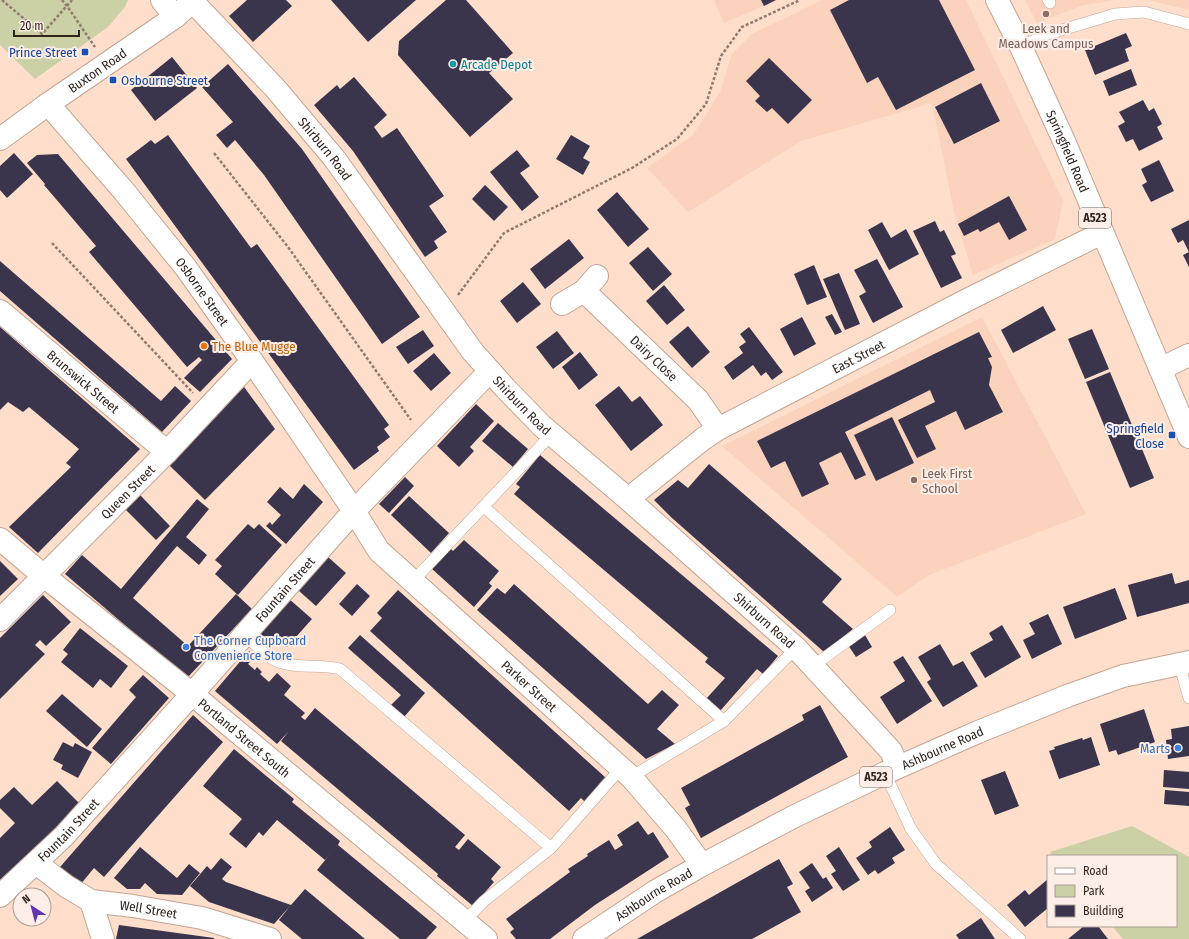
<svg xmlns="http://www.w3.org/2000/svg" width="1189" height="939" font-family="'Fira Sans Condensed',sans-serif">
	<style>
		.built { fill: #fbd3bc }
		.green { fill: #cbd0a6 }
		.building { fill: #3a344d }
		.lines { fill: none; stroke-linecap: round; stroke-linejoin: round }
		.service-casing { stroke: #c4a492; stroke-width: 12 }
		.minor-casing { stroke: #c4a492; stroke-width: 24 }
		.trunk-casing { stroke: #c4a492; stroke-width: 24 }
		.path { stroke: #907b6e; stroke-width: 2.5; stroke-dasharray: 3 2; stroke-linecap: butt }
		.service { stroke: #fff; stroke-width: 11 }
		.minor { stroke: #fff; stroke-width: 22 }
		.trunk { stroke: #fff; stroke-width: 22 }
		.education-dot { fill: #8d6e63; stroke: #fdefe8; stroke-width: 1.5 }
		.transit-dot { fill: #1a4fb4; stroke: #fdefe8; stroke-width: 1.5 }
		.culture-dot { fill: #0f9aa8; stroke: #fdefe8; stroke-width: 1.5 }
		.food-dot { fill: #e8710a; stroke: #fdefe8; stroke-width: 1.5 }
		.shop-dot { fill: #3f7fe0; stroke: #fdefe8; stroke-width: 1.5 }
		.labels { text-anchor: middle; stroke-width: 4; stroke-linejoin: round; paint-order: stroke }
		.shield { fill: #fdefe8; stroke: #6e625b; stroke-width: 1 }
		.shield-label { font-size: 12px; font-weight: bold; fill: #31251e }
		.education-label { font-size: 13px; fill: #785e54; stroke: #fdefe8 }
		.transit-label { font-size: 13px; fill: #164399; stroke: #fdefe8; text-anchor: end }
		.culture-label { font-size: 13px; fill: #0d838f; stroke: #fdefe8; text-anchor: start }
		.street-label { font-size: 13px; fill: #31251e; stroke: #fdefe8 }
		.food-label { font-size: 13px; fill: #c56008; stroke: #fdefe8; text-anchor: start }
		.shop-label { font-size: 13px; fill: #366cbe; stroke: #fdefe8; text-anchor: start }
	</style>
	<rect width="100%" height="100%" fill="#ffdecb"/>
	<g class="built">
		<polygon points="714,0 777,0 724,23"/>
		<polygon points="822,0 966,0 1063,201 1055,239 973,275 954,212 932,103 801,141 688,212 647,168 693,135 720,92 732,54 752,34"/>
		<polygon points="1025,0 1115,0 1084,5 1037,23"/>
		<polygon points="1148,0 1189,0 1189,10"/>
		<polygon points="982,317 1086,514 929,575 897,597 722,446"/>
	</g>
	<g class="green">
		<polygon points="0,0 128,0 125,7 108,27 35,79 0,45"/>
		<polygon points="1132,826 1189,857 1189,939 1123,939 1112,926 1176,926 1176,856 1053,856 1050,852"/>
	</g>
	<g class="building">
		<polygon points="247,0 286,0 292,6 253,42 229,16"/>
		<polygon points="331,0 416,0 368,42"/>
		<polygon points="446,0 466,0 513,53 489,73 513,99 470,137 398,55 399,41"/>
		<polygon points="761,0 776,0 764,6"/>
		<polygon points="849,0 939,0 975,70 896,110 878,77 867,83 830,10"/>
		<polygon points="1126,33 1132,46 1125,49 1129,61 1095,75 1085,50"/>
		<polygon points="172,57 197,88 155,121 131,90"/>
		<polygon points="769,58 812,100 788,124 772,108 767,112 755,101 760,96 746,81"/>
		<polygon points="228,64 302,149 420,317 382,344 264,175 235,140 227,148 216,135 233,122 202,87"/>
		<polygon points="1131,69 1137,85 1109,96 1103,81"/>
		<polygon points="354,77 387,115 374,127 382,138 397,128 444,196 429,206 447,232 434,241 438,248 425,257 353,151 314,105 337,85 340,89"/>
		<polygon points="981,83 1000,121 954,144 935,107"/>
		<polygon points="1143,100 1149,111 1154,108 1162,124 1157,127 1163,139 1139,151 1133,139 1126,142 1118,126 1125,122 1119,112"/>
		<polygon points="168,135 251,248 257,244 389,425 384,429 390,437 377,447 379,451 354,470 126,159 151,140 155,144"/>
		<polygon points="571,135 590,146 583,158 590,162 583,175 556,159"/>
		<polygon points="517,150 530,166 520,173 539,197 522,211 490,172"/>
		<polygon points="14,153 33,174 7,198 0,190 0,166"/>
		<polygon points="58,154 232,359 200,392 184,378 202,360 199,357 187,367 89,252 96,246 44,185 45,184 27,163 37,155"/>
		<polygon points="1159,160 1174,191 1151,202 1142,185 1147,182 1141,169"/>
		<polygon points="485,185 508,207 494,221 472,199"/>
		<polygon points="617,192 649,229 628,247 597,210"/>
		<polygon points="1009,196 1027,230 1009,240 999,222 980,232 978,229 964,236 958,224"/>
		<polygon points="1189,220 1189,267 1183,255 1189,252 1183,240 1178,243 1171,229"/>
		<polygon points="935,221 940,232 944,230 956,254 951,256 962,278 941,288 913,231"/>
		<polygon points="882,222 891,238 906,229 919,254 889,270 868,230"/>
		<polygon points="569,239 584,258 545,289 530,269"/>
		<polygon points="648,247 672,274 653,291 629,263"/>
		<polygon points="877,259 903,307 873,323 859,296 866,292 854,270"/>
		<polygon points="0,261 161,401 175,386 191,401 162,432 0,291"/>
		<polygon points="814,265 827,297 807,305 794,274"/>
		<polygon points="839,273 860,324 845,330 823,279"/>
		<polygon points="523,282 541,304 517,323 500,301"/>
		<polygon points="664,285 685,310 667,325 646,301"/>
		<polygon points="1043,306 1056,330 1013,353 1001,330"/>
		<polygon points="832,314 842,332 835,335 825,317"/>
		<polygon points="802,317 816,344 794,356 780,329"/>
		<polygon points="688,326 710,352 692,368 669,342"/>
		<polygon points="0,327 140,449 38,553 9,527 71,467 66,463 79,449 29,407 23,412 8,402 0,410"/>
		<polygon points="749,327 783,372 772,380 766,372 761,376 753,365 733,380 724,367 743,353 739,347 746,342 740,334"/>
		<polygon points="1092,329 1109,369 1085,379 1068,339"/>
		<polygon points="423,330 434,346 408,364 396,347"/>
		<polygon points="557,331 574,353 553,369 536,347"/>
		<polygon points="979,332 992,357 988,358 992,367 989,385 1003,412 965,430 956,411 925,426 936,449 917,458 898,420 935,402 930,390 845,432 866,475 855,480 841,452 819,463 829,484 802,497 785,461 771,468 757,441"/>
		<polygon points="580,352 598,375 579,390 562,367"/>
		<polygon points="434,353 451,373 431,391 413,371"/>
		<polygon points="1110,372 1154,478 1130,488 1086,382"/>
		<polygon points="619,386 632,402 640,396 663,425 631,451 595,405"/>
		<polygon points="244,387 275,429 205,500 169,465"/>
		<polygon points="476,404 494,421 470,447 474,451 459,467 437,446"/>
		<polygon points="892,417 914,463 876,481 854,435"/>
		<polygon points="498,423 528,449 513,467 482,441"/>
		<polygon points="540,455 778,656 763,674 757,669 720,711 706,699 725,678 705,662 708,658 514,494 520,487 516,484"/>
		<polygon points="709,464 842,579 822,602 853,629 824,652 672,518 654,500 678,480 688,488"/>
		<polygon points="405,477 414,486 389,513 379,504"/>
		<polygon points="304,484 323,502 286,544 266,526 270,522 272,525 281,515 267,502 280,487 293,499"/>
		<polygon points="139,494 170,526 156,540 125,509"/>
		<polygon points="409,496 449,533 431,553 391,515"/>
		<polygon points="197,499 209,509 186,537 207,555 199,565 177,546 133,598 188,646 236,594 252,609 187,678 65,574 82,555 121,589"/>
		<polygon points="248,524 254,529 259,524 282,545 238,595 215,574 222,566 215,560"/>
		<polygon points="464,540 499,571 489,583 492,586 474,607 431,568 449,547 453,551"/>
		<polygon points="328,557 346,573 316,606 298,590"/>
		<polygon points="0,561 18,579 0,596"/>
		<polygon points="1172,573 1175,584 1189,580 1189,603 1137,617 1128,585"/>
		<polygon points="357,584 370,596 352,616 339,604"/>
		<polygon points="514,584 648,704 662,690 679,705 657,729 675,744 646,759 477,610 497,588 505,594"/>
		<polygon points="1115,588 1127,619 1075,639 1063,607"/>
		<polygon points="398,590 606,778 585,802 581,798 569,811 370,631 382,618 377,613"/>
		<polygon points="43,595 71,622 46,646 40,640 35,645 45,654 0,699 0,638"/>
		<polygon points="288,598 312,619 287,647 276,638 267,648 254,636"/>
		<polygon points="1048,614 1062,644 1032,659 1023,640 1035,634 1029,623"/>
		<polygon points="1002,625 1021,657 985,678 970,653 993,640 989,633"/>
		<polygon points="80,628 128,666 111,688 100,679 93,688 61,662 68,654 63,650"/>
		<polygon points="360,635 425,693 404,717 391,705 401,695 348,648"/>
		<polygon points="865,635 872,647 856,657 848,645"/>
		<polygon points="940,644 953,666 963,661 978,686 943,707 927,682 931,679 918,657"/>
		<polygon points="249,651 255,656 248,664 255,670 257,667 262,672 260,674 269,682 277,673 291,686 284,695 305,713 301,717 305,720 315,708 465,835 455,847 459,850 468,839 501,867 491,879 494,882 473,906 437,876 438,874 281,741 289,731 277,744 215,691"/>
		<polygon points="903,656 932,701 897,724 880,697 905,681 893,662"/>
		<polygon points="143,675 169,698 111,764 92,748 136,697 129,690"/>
		<polygon points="62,694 102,729 87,747 46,711"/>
		<polygon points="820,705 848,757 701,838 685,808 690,805 681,788 804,720 802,715"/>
		<polygon points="1144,709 1155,742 1118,755 1116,750 1109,752 1100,724"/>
		<polygon points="193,715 223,742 104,877 94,868 80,885 60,867"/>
		<polygon points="1189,726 1189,756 1168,759 1166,740 1172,739 1171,729"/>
		<polygon points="1091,737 1100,765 1059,779 1049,751 1055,749 1054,747 1082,738 1083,740"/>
		<polygon points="63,742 73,747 75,743 92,752 78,778 61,769 63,765 53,760"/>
		<polygon points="234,749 294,799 292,802 340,841 338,845 437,927 426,939 400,939 317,870 331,853 325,860 277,820 263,836 259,832 246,848 229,834 242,819 203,786"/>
		<polygon points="1164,770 1189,772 1189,789 1163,787"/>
		<polygon points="1005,771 1019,806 995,815 981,780"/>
		<polygon points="57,781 80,804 0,884 0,838 15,823 0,808 0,800 14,787 32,805"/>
		<polygon points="1165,790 1189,792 1189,806 1164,804"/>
		<polygon points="638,821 648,835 653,832 669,857 595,905 550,939 516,939 510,932 514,929 506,919 570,872 568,869 588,856 587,854 609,840 615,850 623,845 617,835"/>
		<polygon points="890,827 905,850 892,858 895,863 878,874 875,870 868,875 856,858 872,847 869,842"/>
		<polygon points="140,847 177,878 189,864 200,873 182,895 157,894 145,883 140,889 127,889 114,878"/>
		<polygon points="839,847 860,880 843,891 831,874 836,871 826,856"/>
		<polygon points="221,858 232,867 222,879 226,882 291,905 305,889 365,939 302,939 279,920 290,906 274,924 209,902 190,886 207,866 211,870"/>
		<polygon points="779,859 793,884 787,887 801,912 752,939 637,939"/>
		<polygon points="812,863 823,879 826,877 833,888 812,902 805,891 810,888 799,872"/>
		<polygon points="1048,879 1048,908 1025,927 1007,905 1025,890 1029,895"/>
		<polygon points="981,918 995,939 959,939 956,935"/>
		<polygon points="119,925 214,938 214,939 116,939"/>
		<polygon points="1084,926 1098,926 1108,939 1068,939"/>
	</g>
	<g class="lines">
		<defs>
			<g id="service">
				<polyline points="1048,0 1050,3"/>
				<polyline points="1021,47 1045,35 1115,14 1144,12 1189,24"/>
				<polyline points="484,507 724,721"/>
				<polyline points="413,581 552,434"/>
				<path d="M245 635C254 643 267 658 279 662 298 669 320 664 340 669L551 848"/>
				<polyline points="1179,663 1189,698"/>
				<polyline points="813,666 890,610"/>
				<polyline points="885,773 911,829 936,864 1020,939"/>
				<polyline points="631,777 724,721 796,648"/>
				<polyline points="465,921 484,901 551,848 621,768"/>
			</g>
			<g id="minor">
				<polyline points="162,0 175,17"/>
				<path id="s1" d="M192 1 275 88 334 158 473 352 505 388 542 426 628 499 796 648 891 751 898 767"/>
				<path id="s2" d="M48 104 123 190 186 268 252 361 354 511 379 551 631 777 675 828 702 865"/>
				<path id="s3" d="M584 291 698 400 718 429"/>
				<polyline points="562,304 584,291 597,276"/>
				<path id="s4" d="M0 311 167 452"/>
				<polyline points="1160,369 1189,355"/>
				<path id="s5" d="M628 499 703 439 718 429 967 300 1102 233"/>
				<path id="s6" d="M0 539 44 576 192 694 486 939"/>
				<path id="s7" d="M0 620 167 452 252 361"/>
				<path id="s8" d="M36 863 66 886 91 901 133 906 202 918 270 939"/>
				<path id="s9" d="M0 896 64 836 192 694 354 511 490 371"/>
				<polyline points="91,901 103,939"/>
			</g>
			<g id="trunk">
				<path id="s10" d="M997 0 1021 47 1064 141 1189 437"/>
				<path id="s11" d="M0 139 48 104 175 17 194 0"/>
				<path id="s12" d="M584 939 656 891 702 865 795 816 885 773 978 732 1067 696 1123 676 1189 662"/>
			</g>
		</defs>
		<use href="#service" class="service-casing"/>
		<use href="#minor" class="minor-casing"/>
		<use href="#trunk" class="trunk-casing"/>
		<g class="path">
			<polyline points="2,0 42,34 72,0"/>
			<polyline points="62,0 67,6 95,47"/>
			<polyline points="214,153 288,247 411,420"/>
			<polyline points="52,243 193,393"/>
			<polyline points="458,295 504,233 632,168 677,139 706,104 721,56 742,27 800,0"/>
		</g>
		<use href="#service" class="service"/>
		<use href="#minor" class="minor"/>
		<use href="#trunk" class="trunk"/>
	</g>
	<g class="education-dot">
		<circle cx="1046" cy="14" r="4"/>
		<circle cx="914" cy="480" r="4"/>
	</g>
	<g class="transit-dot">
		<rect x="81" y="48" width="8" height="8" rx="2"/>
		<rect x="109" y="76" width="8" height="8" rx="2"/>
		<rect x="1168" y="431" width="8" height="8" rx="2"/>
	</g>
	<circle class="culture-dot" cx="453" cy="64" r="4"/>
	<circle class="food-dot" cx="204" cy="346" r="4"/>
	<g class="shop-dot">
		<circle cx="186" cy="647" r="4"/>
		<circle cx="1178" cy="748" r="4"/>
	</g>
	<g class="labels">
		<g class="shield">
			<rect x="1079" y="208" width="32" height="20" rx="3"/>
			<rect x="860" y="767" width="32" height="20" rx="3"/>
		</g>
		<g class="shield-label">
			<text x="1095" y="222">A523</text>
			<text x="876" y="781">A523</text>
		</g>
		<g class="education-label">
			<text x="1046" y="33">Leek and<tspan x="1046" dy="15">Meadows Campus</tspan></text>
			<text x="922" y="478" text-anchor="start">Leek First<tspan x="922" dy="15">School</tspan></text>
		</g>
		<g class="transit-label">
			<text x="77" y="57">Prince Street</text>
			<text x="121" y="85" text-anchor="start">Osbourne Street</text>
			<text x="1164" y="433">Springfield<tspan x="1164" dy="15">Close</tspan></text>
		</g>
		<g class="culture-label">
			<text x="461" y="69">Arcade Depot</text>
		</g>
		<g class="street-label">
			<text dy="5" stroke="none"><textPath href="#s11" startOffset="119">Buxton Road</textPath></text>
			<text dy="5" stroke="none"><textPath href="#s1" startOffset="199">Shirburn Road</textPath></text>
			<text dy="5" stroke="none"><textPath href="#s10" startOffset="167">Springfield Road</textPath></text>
			<text dy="5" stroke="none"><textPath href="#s2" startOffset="243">Osborne Street</textPath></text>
			<text dy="5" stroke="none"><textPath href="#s5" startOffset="272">East Street</textPath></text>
			<text dy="5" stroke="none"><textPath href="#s3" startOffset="97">Dairy Close</textPath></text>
			<text dy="5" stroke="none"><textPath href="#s4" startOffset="109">Brunswick Street</textPath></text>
			<text dy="5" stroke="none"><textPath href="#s1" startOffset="523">Shirburn Road</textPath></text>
			<text dy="5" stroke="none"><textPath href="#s7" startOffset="181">Queen Street</textPath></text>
			<text dy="5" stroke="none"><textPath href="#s9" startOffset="419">Fountain Street</textPath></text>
			<text dy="5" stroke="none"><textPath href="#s1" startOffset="847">Shirburn Road</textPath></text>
			<text dy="5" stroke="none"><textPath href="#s2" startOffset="759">Parker Street</textPath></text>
			<text dy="5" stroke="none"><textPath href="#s6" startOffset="315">Portland Street South</textPath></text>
			<text dy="5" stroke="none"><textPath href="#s12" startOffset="407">Ashbourne Road</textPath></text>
			<text dy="5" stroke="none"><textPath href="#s9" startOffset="95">Fountain Street</textPath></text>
			<text dy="5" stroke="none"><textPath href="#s12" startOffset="83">Ashbourne Road</textPath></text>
			<text dy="5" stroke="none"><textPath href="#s8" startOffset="125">Well Street</textPath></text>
		</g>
		<g class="food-label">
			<text x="212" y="351">The Blue Mugge</text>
		</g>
		<g class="shop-label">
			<text x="194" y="645">The Corner Cupboard<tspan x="194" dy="15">Convenience Store</tspan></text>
			<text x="1170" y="753" text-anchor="end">Marts</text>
		</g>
	</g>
	<rect x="1047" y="855" width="130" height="72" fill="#fdefe8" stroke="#ab9e97"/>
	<rect x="1055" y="868" width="20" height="6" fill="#ffffff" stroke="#ab9e97"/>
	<text x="1083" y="875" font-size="12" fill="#31251e">Road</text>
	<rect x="1055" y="885" width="20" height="12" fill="#cbd0a6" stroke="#ab9e97"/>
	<text x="1083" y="895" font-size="12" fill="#31251e">Park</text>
	<rect x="1055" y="905" width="20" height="12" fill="#3a344d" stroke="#ab9e97"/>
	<text x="1083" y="915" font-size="12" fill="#31251e">Building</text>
	<g transform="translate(32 907) rotate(324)"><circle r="19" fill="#fdefe8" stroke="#ab9e97"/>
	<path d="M0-3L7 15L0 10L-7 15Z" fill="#6136ae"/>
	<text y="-6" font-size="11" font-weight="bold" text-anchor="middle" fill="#31251e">N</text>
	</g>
	<path d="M14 30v6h65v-6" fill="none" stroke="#31251e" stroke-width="2"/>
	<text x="20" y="30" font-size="12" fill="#31251e" stroke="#fdefe8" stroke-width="3" paint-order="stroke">20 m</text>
</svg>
